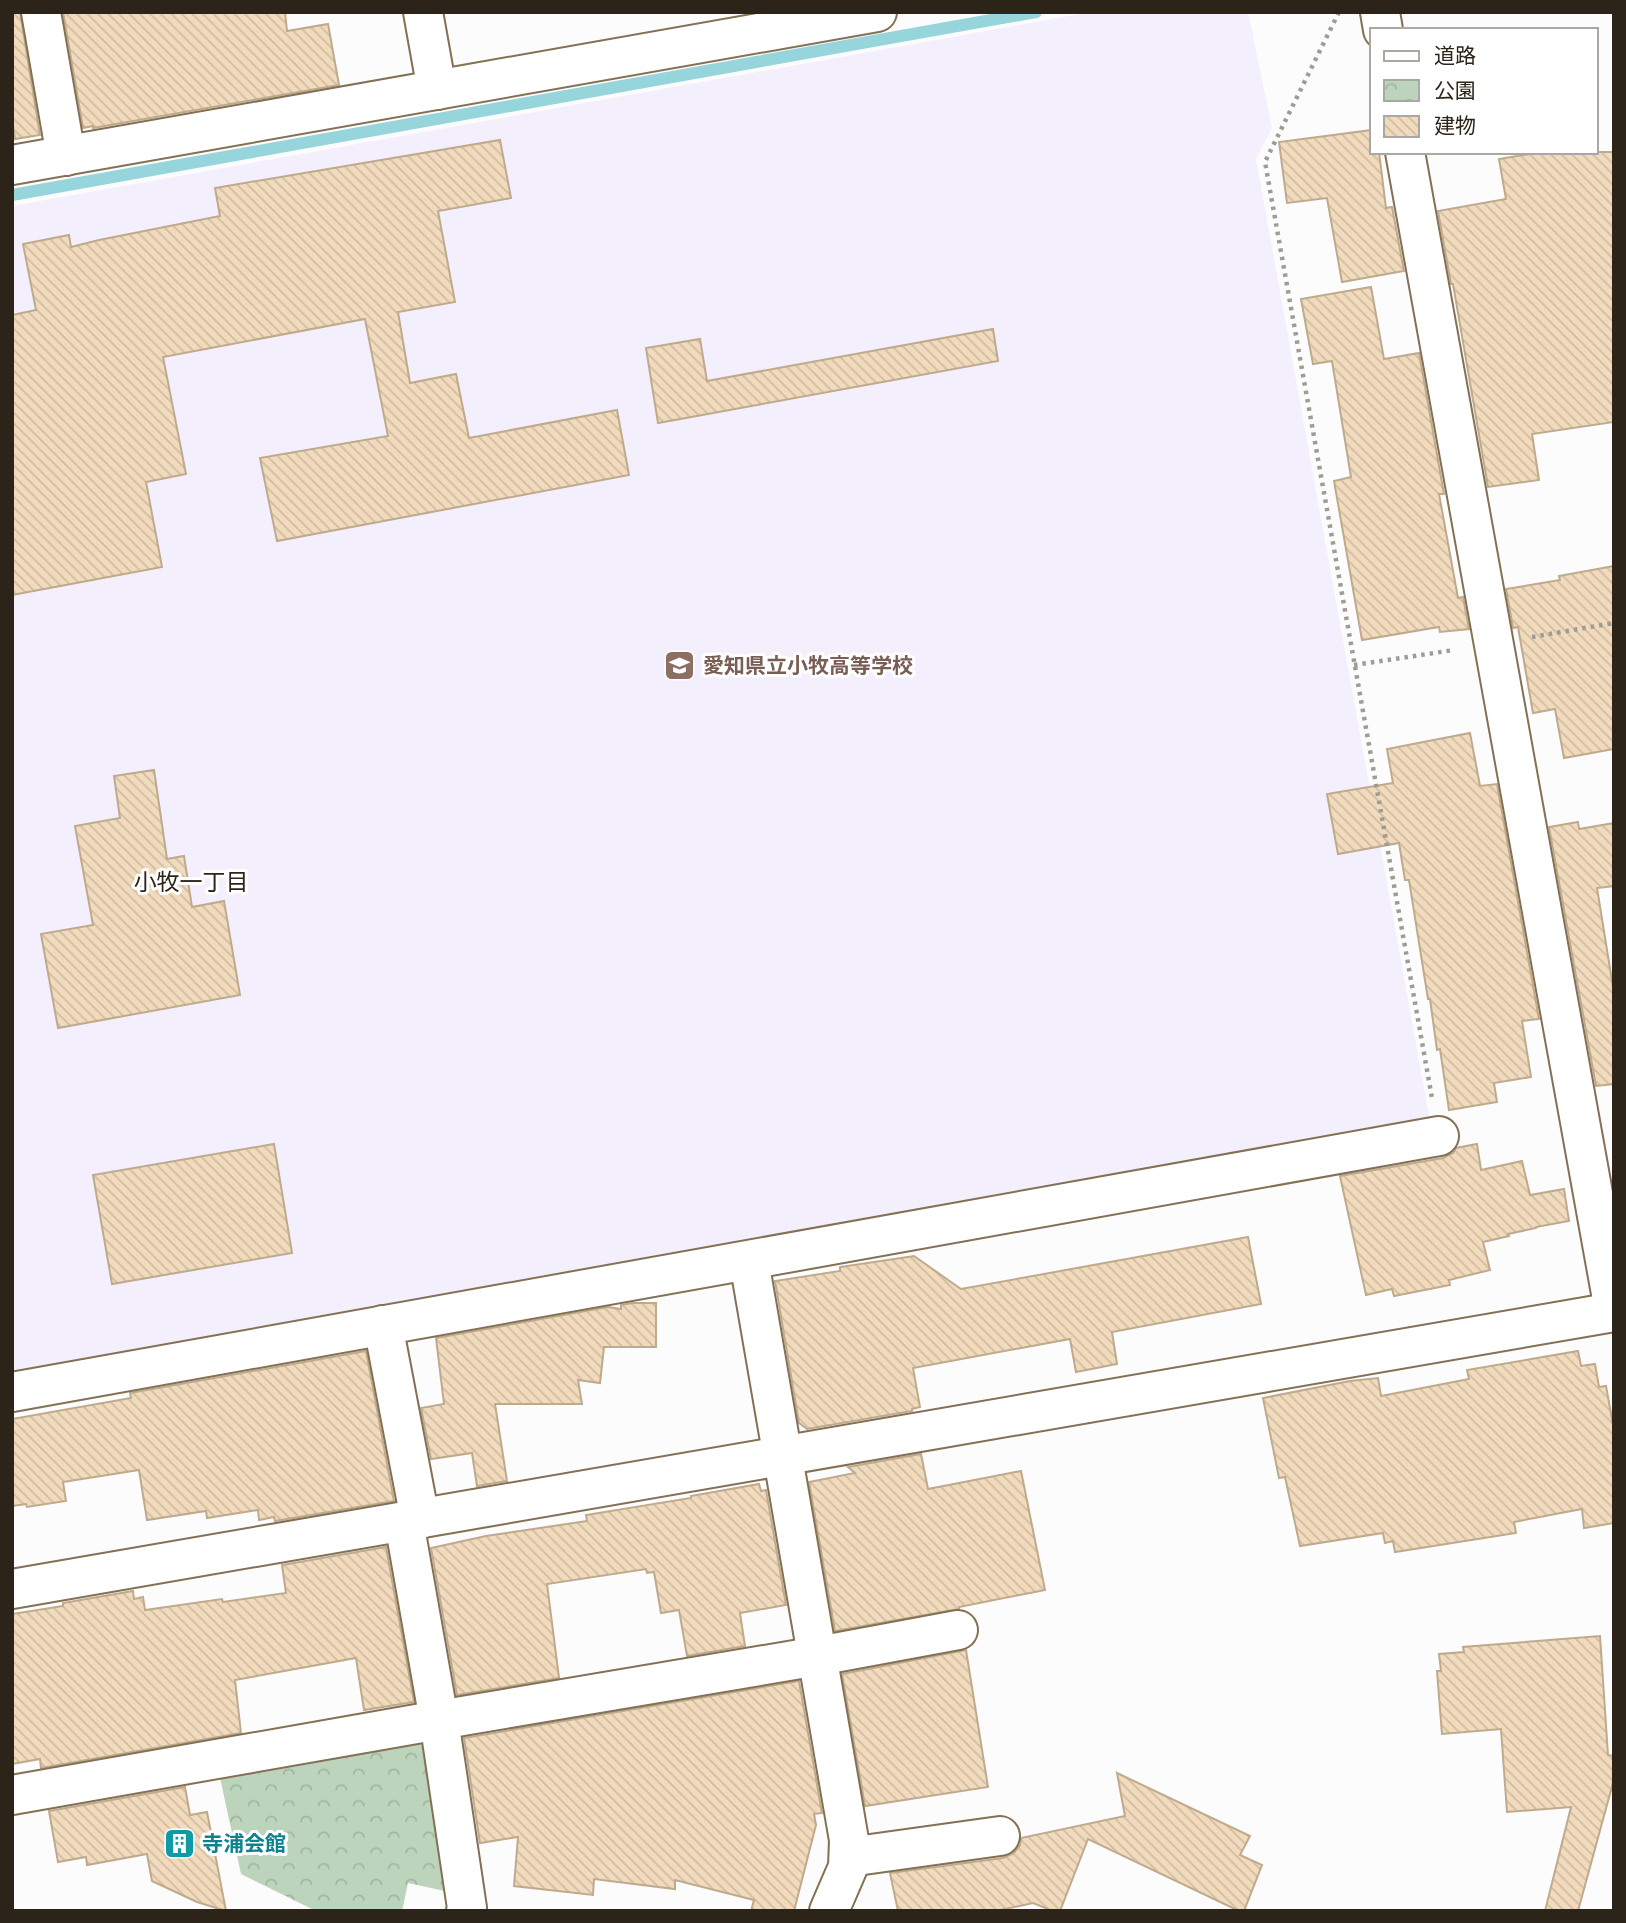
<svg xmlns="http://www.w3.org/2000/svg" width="1626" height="1923" font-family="Inter,'Noto Sans JP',sans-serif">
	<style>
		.education { fill: #f4effc }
		.park { fill: url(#park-crowns) }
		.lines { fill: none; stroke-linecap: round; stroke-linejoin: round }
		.stream { stroke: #97d5dc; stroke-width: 12 }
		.building { fill: url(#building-back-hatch); stroke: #bfaa8d; stroke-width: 2 }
		.minor-casing { stroke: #847055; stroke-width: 42 }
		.path { stroke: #9f9c96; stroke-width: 4.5; stroke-dasharray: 3.5 5; stroke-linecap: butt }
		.minor { stroke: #fff; stroke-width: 38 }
		.labels { text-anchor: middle; stroke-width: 6; stroke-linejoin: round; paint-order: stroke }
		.education-label { font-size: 21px; font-weight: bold; fill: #785e54; stroke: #fff; text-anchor: start }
		.culture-label { font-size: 21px; font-weight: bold; fill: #0d838f; stroke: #fff; text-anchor: start }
		.neighbourhood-label { font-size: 23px; fill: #2c2418; stroke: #fff }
	</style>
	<defs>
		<pattern id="park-crowns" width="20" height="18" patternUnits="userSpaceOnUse" patternTransform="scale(1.75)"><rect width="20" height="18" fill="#bbd4bb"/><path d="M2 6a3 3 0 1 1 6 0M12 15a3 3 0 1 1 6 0" fill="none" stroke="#a1b6a0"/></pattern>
		<pattern id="building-back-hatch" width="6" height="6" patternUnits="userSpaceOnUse" patternTransform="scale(1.75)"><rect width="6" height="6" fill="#f2dbbd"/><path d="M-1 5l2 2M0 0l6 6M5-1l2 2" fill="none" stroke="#d0bca2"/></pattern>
	</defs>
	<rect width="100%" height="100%" fill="#fcfcfc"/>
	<polygon class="education" points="1091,12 1248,12 1272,128 1256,159 1431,1127 12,1378 12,206"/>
	<polygon class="park" points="418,1742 430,1752 454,1893 408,1883 402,1911 316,1911 241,1874 220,1778"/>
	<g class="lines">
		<polyline class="stream" points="12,195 1036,12"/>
	</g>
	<g class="building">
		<polygon points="12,12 20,12 40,135 15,139 12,119"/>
		<polygon points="63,12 285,12 287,31 328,24 339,85 93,128 93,126 83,128"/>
		<polygon points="1372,130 1372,152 1379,152 1386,208 1392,207 1404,271 1342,282 1327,198 1287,203 1279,142"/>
		<polygon points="500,140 511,198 438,211 455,302 398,312 410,383 456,374 469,438 617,410 629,475 277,541 260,458 388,436 365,319 163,357 186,474 146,482 162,567 12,595 12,315 36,310 23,244 69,235 71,247 99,240 220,216 215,188"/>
		<polygon points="1542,152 1614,152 1614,422 1532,434 1539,480 1488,487 1453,284 1451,284 1438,211 1506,199 1499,159"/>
		<polygon points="1371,287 1384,359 1419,353 1444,494 1439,494 1458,598 1463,597 1469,629 1440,632 1439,627 1362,640 1334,481 1351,477 1332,361 1313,364 1301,299"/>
		<polygon points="993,329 998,361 658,423 646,348 700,339 707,381"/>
		<polygon points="1614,566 1614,749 1564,758 1555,709 1533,713 1518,627 1513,628 1506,589 1560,580 1559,576"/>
		<polygon points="1470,733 1480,786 1497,784 1539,1019 1522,1021 1531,1077 1494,1083 1497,1102 1449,1110 1440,1049 1437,1050 1430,999 1428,999 1409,880 1405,880 1399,843 1338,854 1327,794 1393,783 1387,749"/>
		<polygon points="154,770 167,859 184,856 192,907 224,901 240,995 58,1028 41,934 93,925 75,826 120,818 114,776"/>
		<polygon points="1578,822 1579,829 1614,823 1614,886 1597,888 1614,993 1614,1084 1596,1086 1549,827"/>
		<polygon points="274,1144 292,1253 112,1284 93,1175"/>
		<polygon points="1477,1144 1481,1170 1522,1161 1530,1195 1564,1189 1569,1221 1536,1227 1536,1228 1508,1234 1509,1236 1483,1242 1490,1270 1449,1280 1450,1285 1394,1296 1392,1289 1366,1295 1340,1176 1443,1158 1453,1153 1456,1148"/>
		<polygon points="1248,1237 1261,1304 1112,1332 1117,1364 1076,1372 1070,1339 913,1368 920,1407 912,1409 912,1411 807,1429 799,1423 775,1281 840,1271 840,1267 914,1256 961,1289"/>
		<polygon points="632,1303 656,1303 656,1347 604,1347 600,1383 578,1380 582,1404 495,1404 507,1481 477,1486 472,1453 431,1459 421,1408 444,1404 436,1338 608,1307 621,1309 621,1305"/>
		<polygon points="366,1351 394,1501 275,1521 274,1517 259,1520 258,1510 207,1518 206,1511 147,1520 139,1470 63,1482 66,1501 27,1507 26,1504 12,1506 12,1419 131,1398 130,1393"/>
		<polygon points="1578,1351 1581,1366 1595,1364 1599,1387 1606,1386 1614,1430 1614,1523 1584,1528 1582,1509 1514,1522 1516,1533 1395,1552 1393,1541 1385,1543 1383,1533 1300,1546 1285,1477 1279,1478 1263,1398 1350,1381 1378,1378 1381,1396 1469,1379 1467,1370"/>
		<polygon points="921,1454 928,1489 1021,1471 1045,1590 959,1607 959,1609 835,1631 809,1482 855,1473 848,1467"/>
		<polygon points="759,1484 761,1491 766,1490 786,1605 740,1613 745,1646 687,1656 679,1610 661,1613 654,1572 647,1573 646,1569 547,1584 559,1678 457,1695 431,1548 486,1536 587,1521 586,1515 691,1498 691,1496"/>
		<polygon points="386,1547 414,1702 364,1710 356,1658 235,1680 241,1733 41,1768 40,1759 12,1764 12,1614 63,1606 63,1603 133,1591 134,1599 143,1597 145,1610 222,1599 223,1602 286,1593 282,1565"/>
		<polygon points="1600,1636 1608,1755 1614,1756 1614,1779 1578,1911 1545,1911 1571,1807 1507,1812 1501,1729 1442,1734 1437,1671 1441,1671 1439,1654 1464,1652 1463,1647"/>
		<polygon points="966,1650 988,1787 865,1806 842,1674"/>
		<polygon points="799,1681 822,1813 814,1814 816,1825 794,1911 751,1911 754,1900 675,1880 675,1889 594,1879 593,1895 514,1886 518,1837 480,1843 464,1738"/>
		<polygon points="1117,1773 1250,1836 1240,1855 1262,1865 1244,1911 1239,1911 1088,1839 1060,1911 1053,1911 1033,1903 996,1911 898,1911 890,1873 1003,1858 1014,1853 1020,1845 1021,1838 1125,1816"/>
		<polygon points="185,1787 190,1815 207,1812 226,1911 197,1902 152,1881 147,1854 87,1865 86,1857 58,1862 49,1811"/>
	</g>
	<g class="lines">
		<defs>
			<g id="minor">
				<polyline points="41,12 66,156"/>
				<polyline points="423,12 437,90"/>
				<polyline points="1380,12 1383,30"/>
				<polyline points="1405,152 1614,1310"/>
				<polyline points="12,165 877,12"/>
				<polyline points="749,1261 849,1840 848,1867 829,1911"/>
				<polyline points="383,1325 420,1519"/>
				<polyline points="12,1392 1439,1136"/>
				<polyline points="404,1522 439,1720 467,1908 466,1911"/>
				<polyline points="12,1589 1614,1312"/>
				<polyline points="12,1795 439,1720 818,1656 958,1630"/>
				<polyline points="849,1857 1000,1836"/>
			</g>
		</defs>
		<use href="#minor" class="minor-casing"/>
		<g class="path">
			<polyline points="1339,12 1265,162 1432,1098"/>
			<polyline points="1532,637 1614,623"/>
			<polyline points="1354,665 1454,650"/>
		</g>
		<use href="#minor" class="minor"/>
	</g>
	<defs>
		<symbol id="school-square" viewBox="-11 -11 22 22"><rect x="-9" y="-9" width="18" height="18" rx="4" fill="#8d6e63" stroke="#fff"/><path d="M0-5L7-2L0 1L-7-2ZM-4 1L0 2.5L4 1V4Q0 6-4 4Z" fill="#fff"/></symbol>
		<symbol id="building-square" viewBox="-11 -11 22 22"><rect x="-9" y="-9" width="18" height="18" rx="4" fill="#0f9aa8" stroke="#fff"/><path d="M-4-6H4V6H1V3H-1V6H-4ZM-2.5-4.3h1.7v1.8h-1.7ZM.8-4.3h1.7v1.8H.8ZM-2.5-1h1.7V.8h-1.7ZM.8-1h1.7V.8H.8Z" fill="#fff"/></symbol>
	</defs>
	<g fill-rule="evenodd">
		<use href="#school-square" x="662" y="648" width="35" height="35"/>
		<use href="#building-square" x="162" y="1826" width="35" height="35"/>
	</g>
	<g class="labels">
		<g class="education-label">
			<text x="703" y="673">愛知県立小牧高等学校</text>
		</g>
		<g class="culture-label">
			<text x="202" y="1851">寺浦会館</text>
		</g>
		<g class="neighbourhood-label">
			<text x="191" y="890">小牧一丁目</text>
		</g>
	</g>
	<rect width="1626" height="1923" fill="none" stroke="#2c2418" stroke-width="28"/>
	<rect x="1370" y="28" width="228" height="126" fill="#ffffff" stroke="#aba7a3" stroke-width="2"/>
	<rect x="1384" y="51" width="35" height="10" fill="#ffffff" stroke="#aba7a3" stroke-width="2"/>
	<text x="1434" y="63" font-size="21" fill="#2c2418">道路</text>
	<rect x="1384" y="80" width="35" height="21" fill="url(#park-crowns)" stroke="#aba7a3" stroke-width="2"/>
	<text x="1434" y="98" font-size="21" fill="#2c2418">公園</text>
	<rect x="1384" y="116" width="35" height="21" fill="url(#building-back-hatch)" stroke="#aba7a3" stroke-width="2"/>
	<text x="1434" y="133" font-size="21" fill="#2c2418">建物</text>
</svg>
